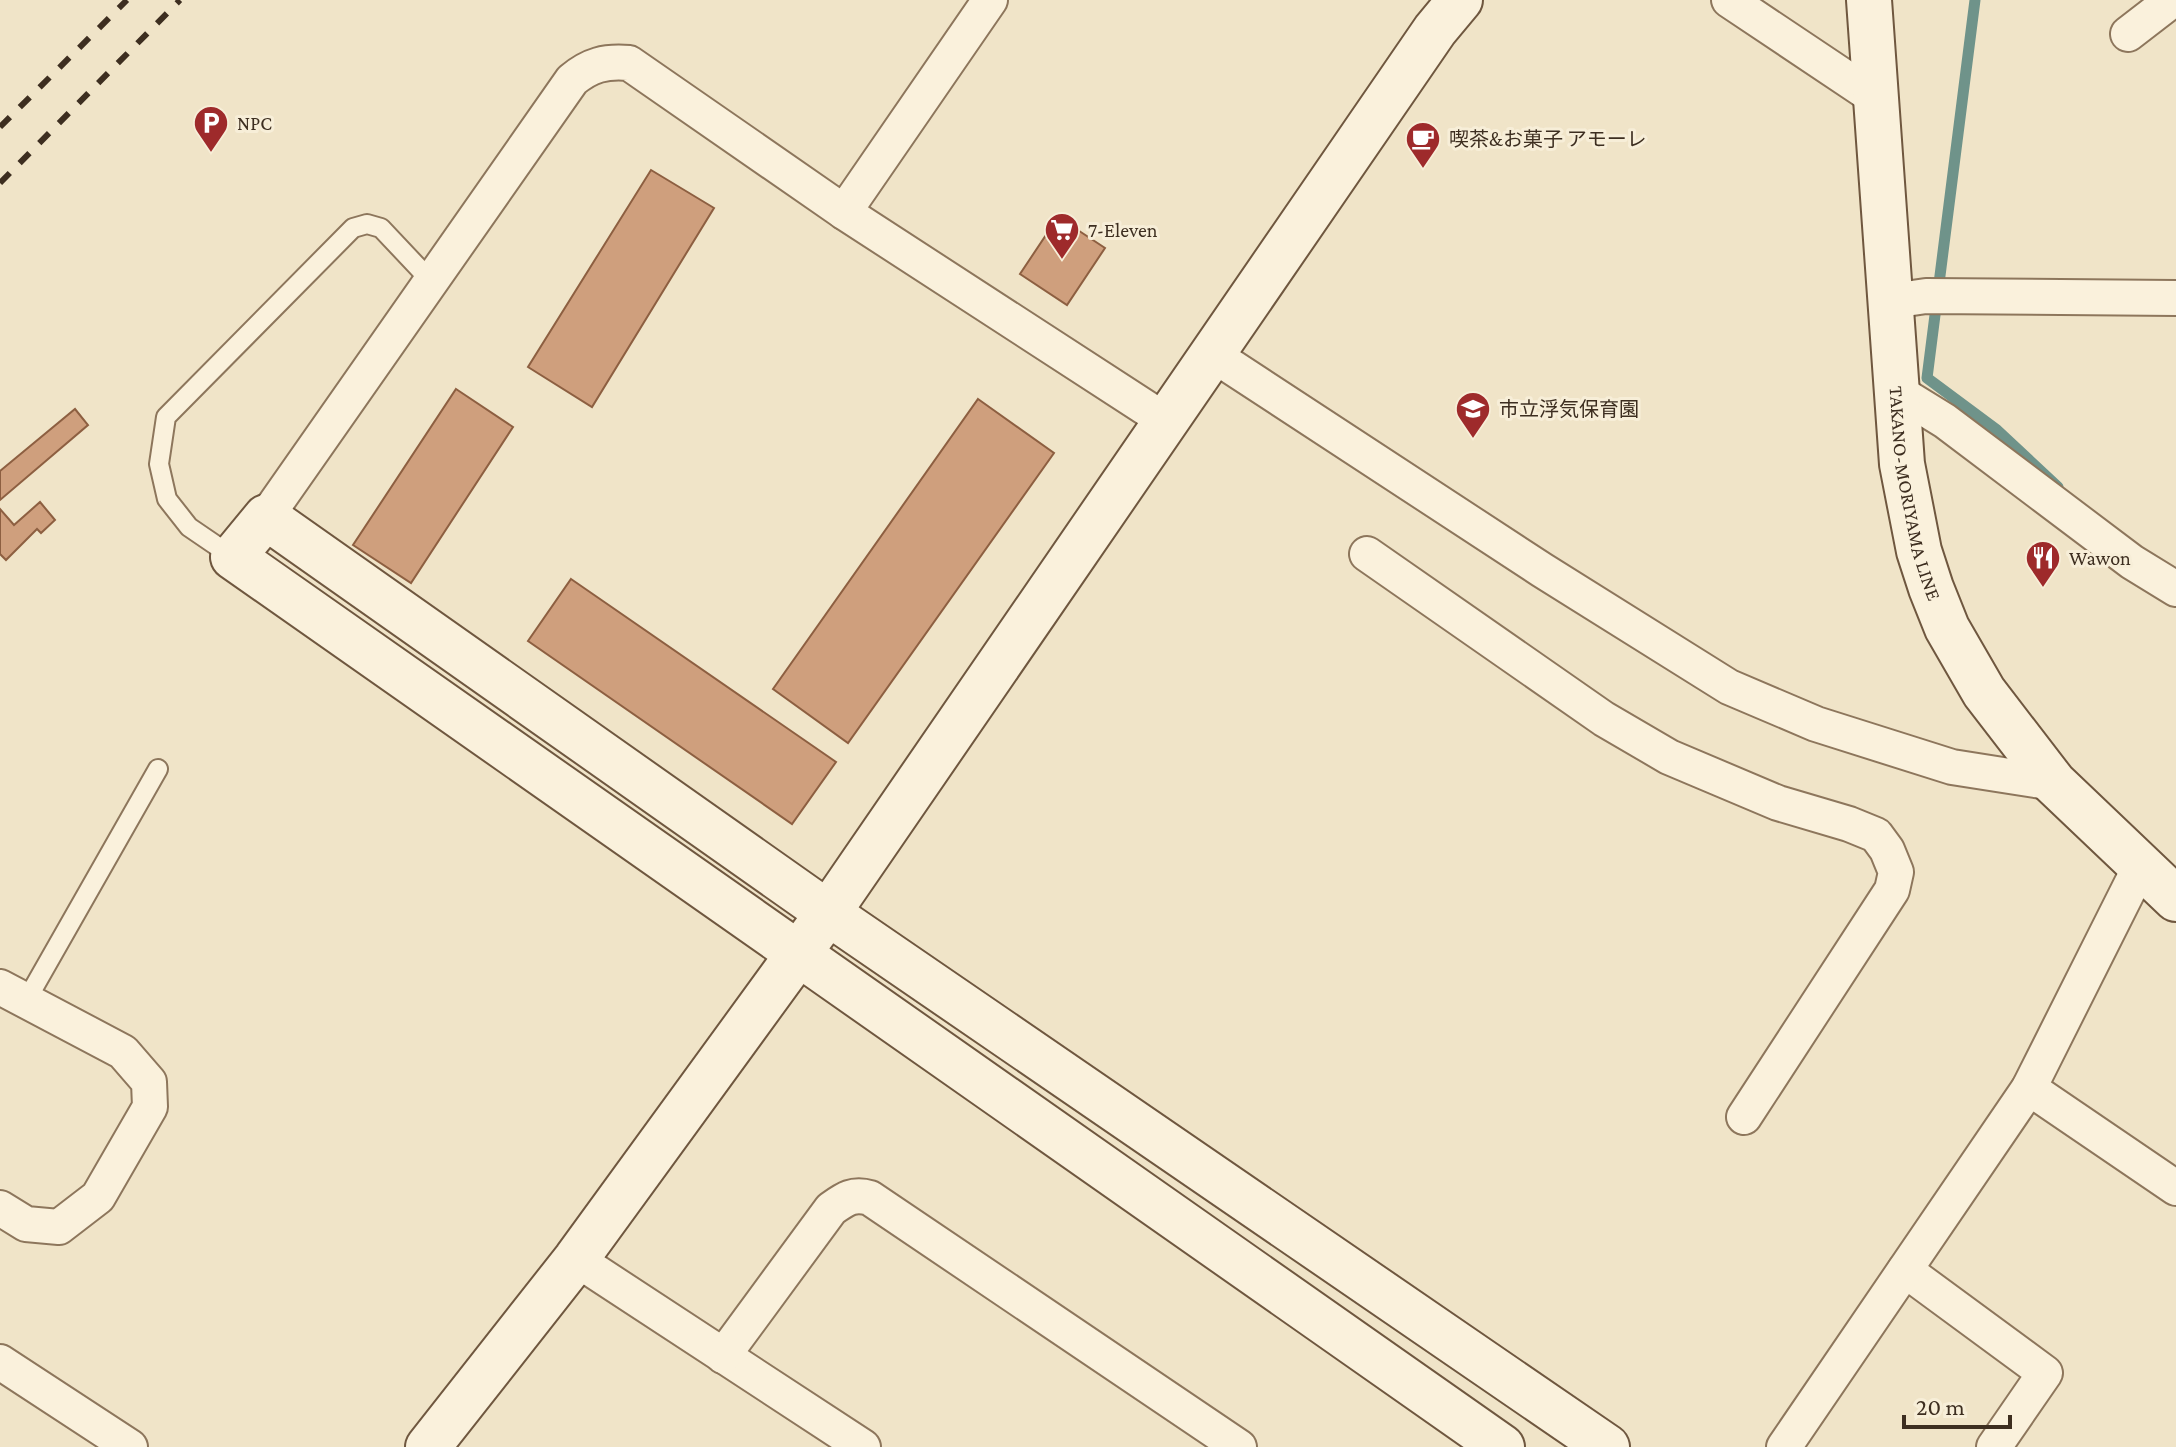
<svg xmlns="http://www.w3.org/2000/svg" width="2176" height="1447" font-family="'Crimson Pro','Noto Sans JP',serif">
	<style>
		.lines { fill: none; stroke-linecap: round; stroke-linejoin: round }
		.stream { stroke: #6f938a; stroke-width: 11 }
		.building { fill: #cf9f7d; stroke: #8d5f41; stroke-width: 2 }
		.lane-casing { stroke: #8d765c; stroke-width: 22 }
		.street-casing { stroke: #8d765c; stroke-width: 38 }
		.secondary-casing { stroke: #6f573f; stroke-width: 48 }
		.lane { stroke: #faf1dc; stroke-width: 18 }
		.street { stroke: #faf1dc; stroke-width: 34 }
		.secondary { stroke: #faf1dc; stroke-width: 44 }
		.rail { stroke: #3d2e20; stroke-width: 6; stroke-dasharray: 14 14; stroke-linecap: butt }
		.labels { text-anchor: middle; stroke-width: 6; stroke-linejoin: round; paint-order: stroke }
		.poi-label { font-size: 20px; fill: #3d2e20; stroke: #f7eed8; text-anchor: start }
		.street-label { font-size: 20px; fill: #3d2e20; stroke: #f7eed8 }
	</style>
	<rect width="100%" height="100%" fill="#f0e4c8"/>
	<g class="lines">
		<polyline class="stream" points="1975,0 1927,378 1997,430 2058,487"/>
	</g>
	<g class="building">
		<polygon points="651,170 714,208 592,407 528,367"/>
		<polygon points="1058,217 1105,248 1067,305 1020,274"/>
		<polygon points="456,389 513,427 411,583 353,545"/>
		<polygon points="978,399 1054,453 848,743 773,689"/>
		<polygon points="75,409 88,425 0,500 0,471"/>
		<polygon points="40,502 55,520 41,533 37,529 6,560 0,554 0,509 14,525"/>
		<polygon points="571,579 836,762 792,824 528,641"/>
	</g>
	<g class="lines">
		<defs>
			<g id="lane">
				<polyline points="233,557 189,527 167,499 159,464 166,417 353,228 367,224 381,228 431,281"/>
				<polyline points="26,1001 158,769"/>
			</g>
			<g id="street">
				<polyline points="1729,0 1877,99"/>
				<polyline points="2128,34 2172,0"/>
				<polyline points="844,212 990,0"/>
				<polyline points="1892,301 1926,296 2176,298"/>
				<polyline points="1212,354 1542,570 1729,687 1816,724 1952,767 2054,783"/>
				<polyline points="1898,392 1945,421 2132,562 2176,589"/>
				<path d="M266 517 572 80C590 65 605 61 629 63L844 212 1166 421"/>
				<polyline points="1367,554 1604,719 1669,757 1778,803 1849,824 1876,835 1887,850 1896,872 1892,890 1744,1117"/>
				<polyline points="0,987 123,1052 149,1082 150,1107 98,1197 59,1227 26,1224 0,1208"/>
				<polyline points="2029,1088 2176,1188"/>
				<polyline points="576,1259 863,1447"/>
				<polyline points="1905,1270 2045,1373 1994,1447"/>
				<path d="M723 1356 831 1209C845 1199 853 1193 870 1198L1239 1447"/>
				<polyline points="0,1362 130,1447"/>
				<polyline points="1784,1447 2029,1088 2141,865"/>
			</g>
			<g id="secondary">
				<path id="s1" d="M1869 0 1902 464 1919 551 1931 588 1947 628 1984 692 2054 783 2176 899"/>
				<polyline points="428,1447 576,1259 828,913 1435,30 1460,0"/>
				<polyline points="1502,1447 233,557 266,517 828,913 1607,1447"/>
			</g>
		</defs>
		<use href="#lane" class="lane-casing"/>
		<use href="#street" class="street-casing"/>
		<use href="#secondary" class="secondary-casing"/>
		<use href="#lane" class="lane"/>
		<use href="#street" class="street"/>
		<use href="#secondary" class="secondary"/>
		<g class="rail">
			<polyline points="0,127 127,0"/>
			<polyline points="0,183 180,0"/>
		</g>
	</g>
	<defs>
		<symbol id="parking-pin" viewBox="-11 -11 22 30"><path d="M0 17L-7.5 6A9.5 9.5 0 1 1 7.5 6Z" fill="#9e2a2b" stroke="#f7eed8"/><path d="M-3.5-5.5H1a3.5 3.5 0 0 1 0 7H-1V5.5H-3.5ZM-1-3.4V-.6H.8a1.4 1.4 0 0 0 0-2.8Z" fill="#fff"/></symbol>
		<symbol id="cafe-pin" viewBox="-11 -11 22 30"><path d="M0 17L-7.5 6A9.5 9.5 0 1 1 7.5 6Z" fill="#9e2a2b" stroke="#f7eed8"/><path d="M-5.5-4.5H6V0H3Q3 3.5 0 3.5H-2.5Q-5.5 3.5-5.5 0ZM3-3.2v2h1.7v-2ZM-6 4.5H4V6H-6Z" fill="#fff"/></symbol>
		<symbol id="supermarket-pin" viewBox="-11 -11 22 30"><path d="M0 17L-7.5 6A9.5 9.5 0 1 1 7.5 6Z" fill="#9e2a2b" stroke="#f7eed8"/><path d="M-6-5.5h2.5l.6 2H6L4.5 2H-2.5L-4.4-4H-6ZM-1.5 3.2a1.3 1.3 0 1 0 .1 0ZM3 3.2a1.3 1.3 0 1 0 .1 0Z" fill="#fff"/></symbol>
		<symbol id="school-pin" viewBox="-11 -11 22 30"><path d="M0 17L-7.5 6A9.5 9.5 0 1 1 7.5 6Z" fill="#9e2a2b" stroke="#f7eed8"/><path d="M0-5L7-2L0 1L-7-2ZM-4 1L0 2.5L4 1V4Q0 6-4 4Z" fill="#fff"/></symbol>
		<symbol id="restaurant-pin" viewBox="-11 -11 22 30"><path d="M0 17L-7.5 6A9.5 9.5 0 1 1 7.5 6Z" fill="#9e2a2b" stroke="#f7eed8"/><path d="M-5-6h1v4h1v-4h1v4h1v-4h1v5L-1.5 .5V6h-2V.5L-5-1ZM5-6V6H3V1.5H1.5Q1.5-4 5-6Z" fill="#fff"/></symbol>
	</defs>
	<g fill-rule="evenodd">
		<use href="#parking-pin" x="191" y="103" width="40" height="54"/>
		<use href="#cafe-pin" x="1403" y="119" width="40" height="54"/>
		<use href="#supermarket-pin" x="1042" y="210" width="40" height="54"/>
		<use href="#school-pin" x="1453" y="389" width="40" height="54"/>
		<use href="#restaurant-pin" x="2023" y="538" width="40" height="54"/>
	</g>
	<g class="labels">
		<g class="poi-label">
			<text x="237" y="130">NPC</text>
			<text x="1449" y="146">喫茶&amp;お菓子 アモーレ</text>
			<text x="1088" y="237">7-Eleven</text>
			<text x="1499" y="416">市立浮気保育園</text>
			<text x="2069" y="565">Wawon</text>
		</g>
		<g class="street-label">
			<text dy="7" stroke="none"><textPath href="#s1" startOffset="496">TAKANO-MORIYAMA LINE</textPath></text>
		</g>
	</g>
	<path d="M1904 1415v12h106v-12" fill="none" stroke="#3d2e20" stroke-width="4"/>
	<text x="1916" y="1415" font-size="24" fill="#3d2e20" stroke="#f7eed8" stroke-width="6" paint-order="stroke">20 m</text>
</svg>
